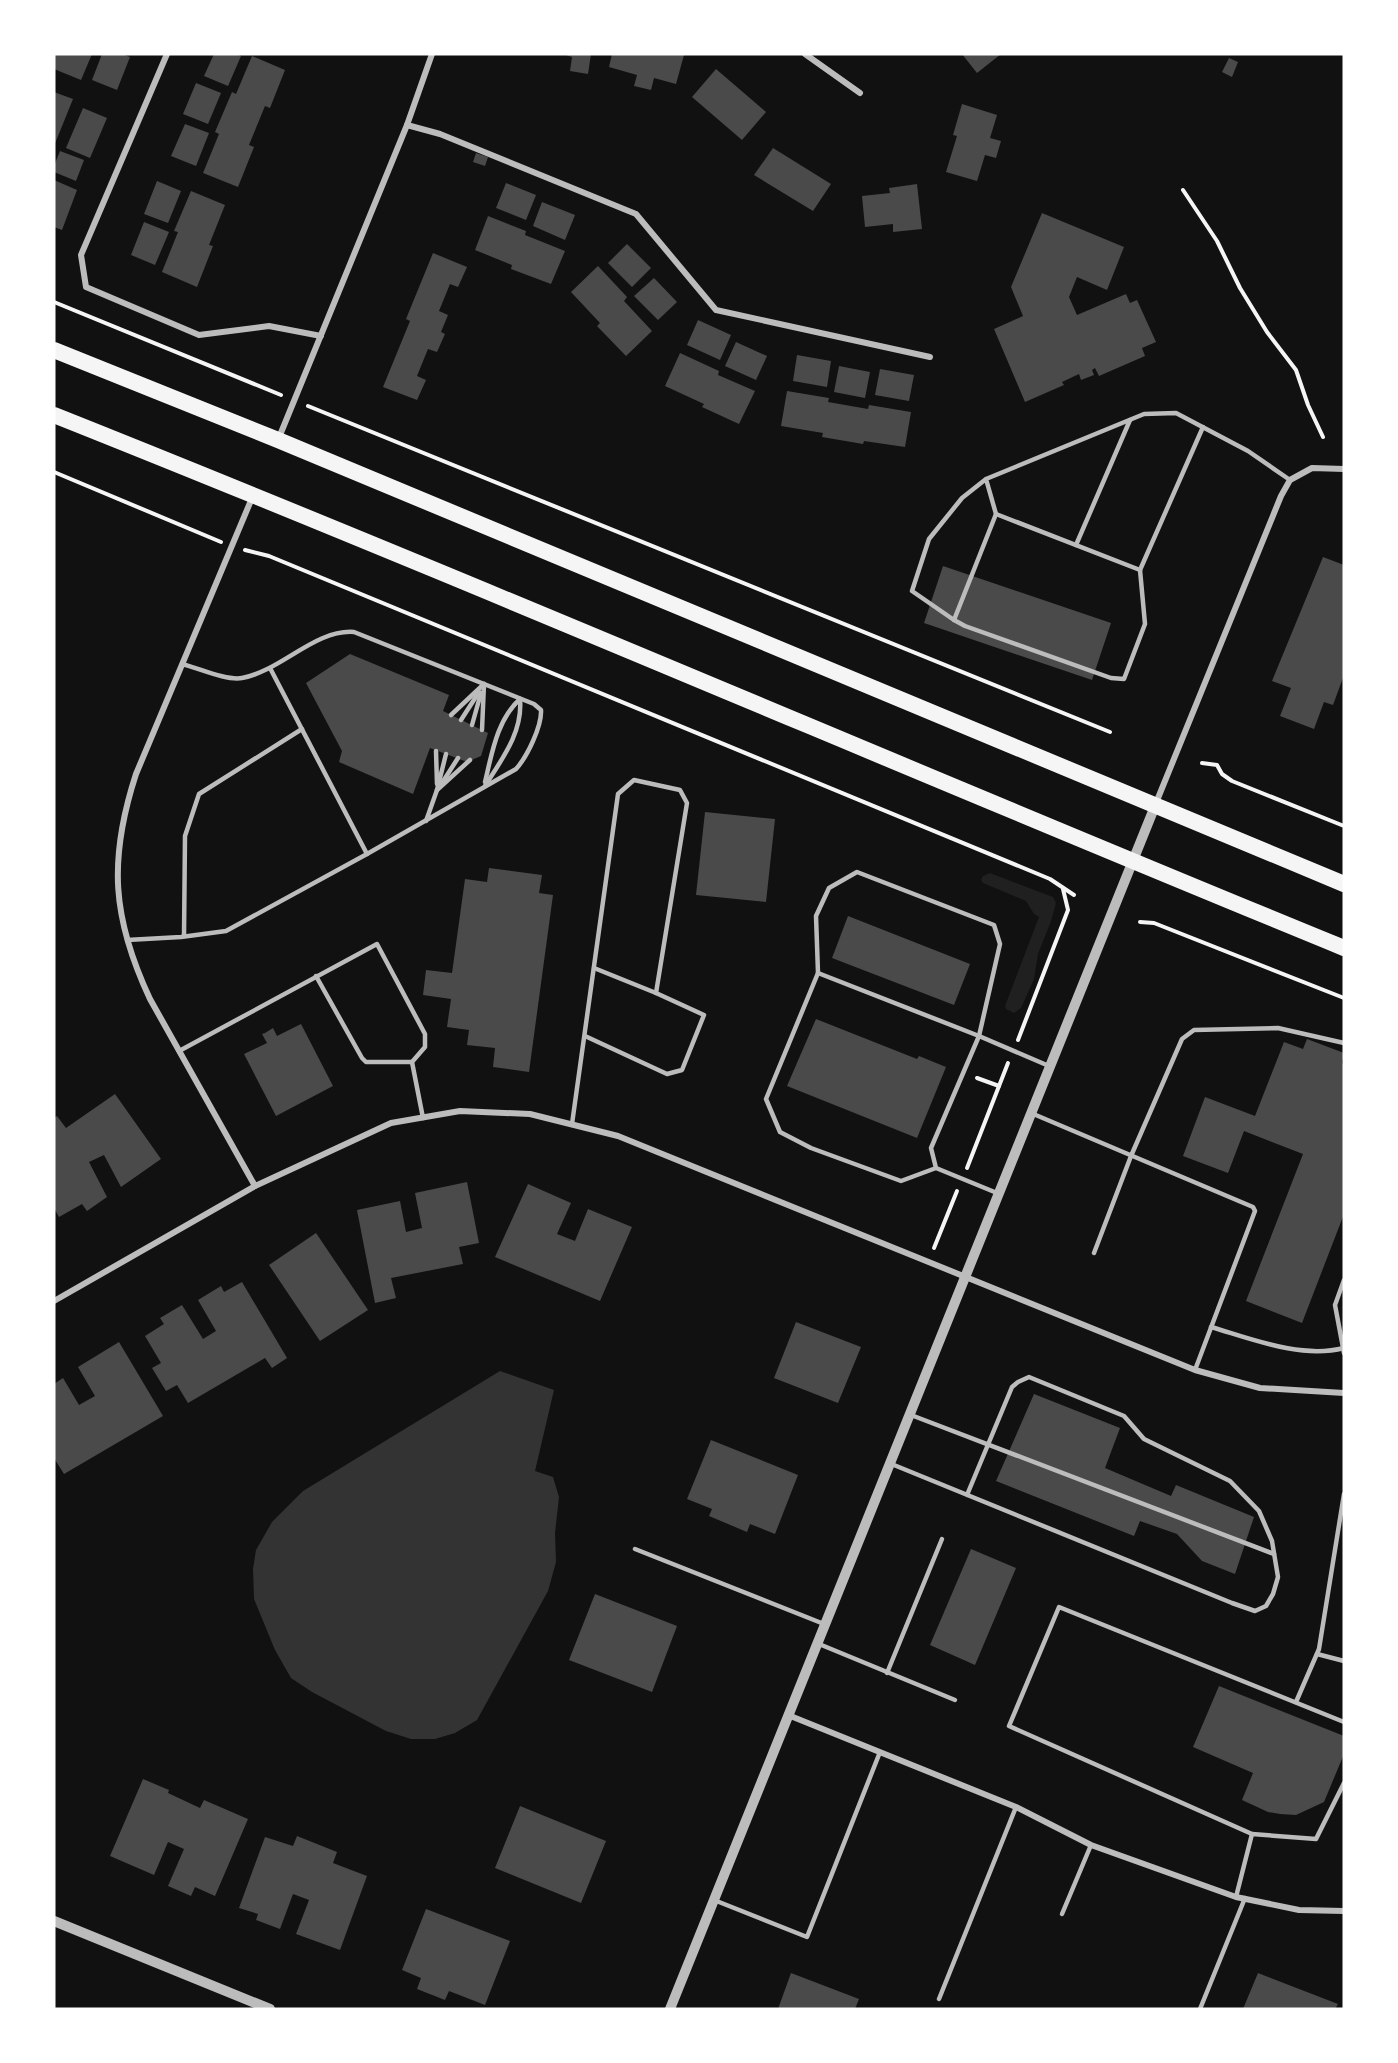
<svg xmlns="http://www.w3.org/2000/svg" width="1398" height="2063" font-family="'Crimson Pro',serif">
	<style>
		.green { fill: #202020 }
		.water { fill: #333 }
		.building { fill: #4a4a4a }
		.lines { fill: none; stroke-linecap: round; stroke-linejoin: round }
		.path { stroke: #f5f5f5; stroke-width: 4 }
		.service { stroke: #bcbcbc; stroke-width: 4.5 }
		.minor { stroke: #bcbcbc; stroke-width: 6 }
		.tertiary { stroke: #bcbcbc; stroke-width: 10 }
		.trunk { stroke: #f5f5f5; stroke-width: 16 }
	</style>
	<rect width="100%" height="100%" fill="#111"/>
	<polygon class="green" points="990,873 1053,897 1056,903 1051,921 1038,954 1034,979 1021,1008 1014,1013 1006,1009 1005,1006 1039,917 1034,914 1026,901 983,883 981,880 983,876"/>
	<polygon class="water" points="500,1371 554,1390 535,1471 553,1477 559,1497 555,1533 556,1562 548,1591 477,1720 455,1733 435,1739 411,1739 386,1731 312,1692 291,1678 275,1650 254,1599 253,1569 256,1550 272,1522 303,1491"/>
	<g class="building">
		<polygon points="54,54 92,54 81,80 54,69"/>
		<polygon points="102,54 122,54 130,57 117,90 92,80"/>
		<polygon points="214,54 236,54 241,56 228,86 204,76"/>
		<polygon points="563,54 591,54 588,74 570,71 572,57"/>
		<polygon points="612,54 679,54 684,55 676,84 654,78 651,90 634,86 637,75 609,67"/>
		<polygon points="962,54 1001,54 977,73"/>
		<polygon points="252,56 285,70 270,108 265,106 249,145 254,147 238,187 203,173 219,134 215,132 232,92 236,94"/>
		<polygon points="1229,58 1238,62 1232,77 1222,72"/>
		<polygon points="716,69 766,112 742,140 692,97"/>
		<polygon points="196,83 221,93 208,124 183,114"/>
		<polygon points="54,92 73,99 54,146"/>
		<polygon points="962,104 997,115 990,138 1001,141 996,158 985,155 977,181 946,172 957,136 953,135"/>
		<polygon points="83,108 107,118 90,158 66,148"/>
		<polygon points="185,124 209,133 196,166 171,156"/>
		<polygon points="773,148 831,184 813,211 754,175"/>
		<polygon points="60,151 84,160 76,181 54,172 54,166"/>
		<polygon points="476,153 488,157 485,166 473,162"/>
		<polygon points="54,180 77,190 62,230 54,227"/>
		<polygon points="157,181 181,191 168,223 144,214"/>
		<polygon points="506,183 536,195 526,220 496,208"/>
		<polygon points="917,184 922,229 893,232 893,224 865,227 862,196 890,193 889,188"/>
		<polygon points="191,191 225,205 209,245 213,246 197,287 162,272 178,232 174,231"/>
		<polygon points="542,202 575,215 565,240 533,226"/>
		<polygon points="1042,213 1124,247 1107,290 1077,277 1069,297 1077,315 1126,294 1130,303 1137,300 1156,342 1142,348 1145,356 1099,376 1095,368 1092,370 1094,375 1081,380 1079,374 1062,382 1064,385 1025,402 994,329 1023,316 1011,287"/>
		<polygon points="488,216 526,231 525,235 565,251 551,284 511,269 512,265 475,250"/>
		<polygon points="144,222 169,232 155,265 131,255"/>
		<polygon points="627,244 651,268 632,287 608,263"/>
		<polygon points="433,253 467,267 458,287 450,284 439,311 448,315 441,332 445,334 437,352 428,349 417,376 426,380 417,400 383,387 410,321 406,319"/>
		<polygon points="598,266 627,297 624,301 652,331 626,356 597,326 600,323 571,292"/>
		<polygon points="654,278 677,302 658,320 634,296"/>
		<polygon points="698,320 731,335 720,360 687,345"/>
		<polygon points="736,342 767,356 756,380 725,366"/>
		<polygon points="680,353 719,371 718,375 755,391 739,424 702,407 704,404 665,386"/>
		<polygon points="797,355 831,361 827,387 793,381"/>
		<polygon points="839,366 870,372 865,398 834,392"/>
		<polygon points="880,369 914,375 909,401 875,395"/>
		<polygon points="787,391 829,398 828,402 868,409 869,405 911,412 905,447 864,441 863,444 822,437 823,433 781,426"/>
		<polygon points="1323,557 1344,565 1344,675 1333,705 1324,702 1314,729 1280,716 1291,688 1272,681"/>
		<polygon points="943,566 1111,623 1092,680 924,623"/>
		<polygon points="350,654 449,695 443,711 488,733 481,756 467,762 430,748 413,794 339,762 342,751 306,683"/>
		<polygon points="705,812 775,819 766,902 696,895"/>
		<polygon points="489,868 542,875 539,893 553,895 529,1072 493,1067 495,1048 467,1045 469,1030 447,1027 451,999 423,995 426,970 452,973 465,879 487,882"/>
		<polygon points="848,916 970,964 954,1005 832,958"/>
		<polygon points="816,1019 917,1059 919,1056 946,1067 917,1138 787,1086"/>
		<polygon points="301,1024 333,1086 276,1116 244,1054 267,1043 262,1034 265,1033 273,1028 277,1036"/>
		<polygon points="1307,1039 1344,1053 1342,1063 1344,1064 1344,1214 1302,1323 1246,1301 1303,1154 1244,1131 1228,1173 1183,1156 1205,1097 1255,1116 1284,1042 1303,1049"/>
		<polygon points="115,1094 161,1159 121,1187 104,1155 89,1162 107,1197 87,1211 82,1204 59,1217 54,1208 54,1118 57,1116 66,1128"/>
		<polygon points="467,1182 479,1243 459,1247 463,1264 391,1278 396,1298 375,1303 357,1210 400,1201 406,1232 422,1228 415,1193"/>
		<polygon points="528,1184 571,1203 557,1234 575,1241 588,1209 632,1227 600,1301 495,1257"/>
		<polygon points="316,1233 368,1310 320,1341 269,1265"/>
		<polygon points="242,1282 287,1358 272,1368 265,1358 188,1403 177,1385 166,1391 152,1368 161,1363 145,1336 164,1324 160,1318 182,1305 203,1339 216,1331 198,1300 221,1286 224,1292"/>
		<polygon points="796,1322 861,1347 838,1403 774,1378"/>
		<polygon points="119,1342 163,1416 64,1474 54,1458 54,1384 63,1378 79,1405 95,1396 78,1367"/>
		<polygon points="1034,1394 1120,1428 1105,1468 1171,1496 1176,1485 1254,1517 1235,1574 1202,1561 1177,1534 1140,1521 1134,1536 996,1481"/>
		<polygon points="711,1440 798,1475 775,1534 750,1524 747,1532 709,1516 712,1509 687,1499"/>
		<polygon points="971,1549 1016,1568 975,1665 930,1645"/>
		<polygon points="595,1594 677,1626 652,1692 569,1660"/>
		<polygon points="1219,1686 1344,1736 1344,1754 1324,1802 1296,1815 1280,1814 1268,1812 1242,1800 1253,1773 1193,1747"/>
		<polygon points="143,1779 169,1790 168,1793 200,1808 204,1800 248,1819 215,1896 195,1887 191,1896 168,1886 184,1849 168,1842 154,1875 110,1856"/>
		<polygon points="520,1806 606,1841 581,1903 495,1868"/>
		<polygon points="297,1836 337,1852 333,1863 367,1876 340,1950 296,1934 309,1900 293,1894 280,1929 256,1920 258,1914 239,1908 265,1837 293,1846"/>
		<polygon points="426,1909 510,1941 485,2005 449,1991 445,2000 417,1989 421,1978 402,1970"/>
		<polygon points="791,1973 859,1999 855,2009 778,2009"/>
		<polygon points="1258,1973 1338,2004 1335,2009 1243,2009"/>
	</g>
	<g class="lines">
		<g class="path">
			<polyline points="1183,190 1217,241 1240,288 1267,332 1296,370 1308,405 1323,437"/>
			<polyline points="54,302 281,395"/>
			<polyline points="308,406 1110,732"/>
			<polyline points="54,472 221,542"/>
			<polyline points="245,550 269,556 1050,879 1074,895"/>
			<polyline points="1202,763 1217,765 1222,774 1232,781 1344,826"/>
			<polyline points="1140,922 1154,923 1344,998"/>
			<polyline points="1018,1040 1068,910 1063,889"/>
			<polyline points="977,1078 999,1086"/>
			<polyline points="967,1168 1008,1063"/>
			<polyline points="934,1248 957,1191"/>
		</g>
		<g class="service">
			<polyline points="986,479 996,514 954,620 912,591 929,539 962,498 986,479 1144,414 1176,413 1248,451 1290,480"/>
			<polyline points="996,514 1140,570 1203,427"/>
			<polyline points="1076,545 1130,420"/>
			<polyline points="954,620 965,626 1111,678 1124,679 1145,624 1140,570"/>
			<polyline points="270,668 367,854"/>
			<polyline points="451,715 484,684"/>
			<polyline points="461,720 479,692"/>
			<polyline points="472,725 481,693"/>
			<polyline points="482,730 484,684"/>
			<polyline points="436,751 437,784"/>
			<path d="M485 782C492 753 497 720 520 699"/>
			<polyline points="442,783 458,758"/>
			<path d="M485 786C502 759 523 732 520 699"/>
			<polyline points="437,790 470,760"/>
			<polyline points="426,821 437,790 446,754"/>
			<polyline points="184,936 185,836 199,794 302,729"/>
			<path d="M127 940 181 937 226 931 367 854 516 769C527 757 542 726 541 710L534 704 354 632C315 629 281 671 242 678 227 681 198 668 182 664"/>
			<polyline points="594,968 656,993"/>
			<polyline points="818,973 979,1036 1049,1066"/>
			<polyline points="316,976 362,1058 366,1062 412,1062"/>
			<polyline points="181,1050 377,944 425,1034 425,1047 412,1062 423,1118"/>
			<polyline points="1031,1113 1253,1207 1255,1211 1195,1370"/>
			<polyline points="572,1124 618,794 634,780 680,790 687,803 656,993 704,1015 682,1070 667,1074 585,1036"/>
			<polyline points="936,1168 931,1148 979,1036 1000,944 994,925 857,872 829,888 816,916 818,973 766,1099 780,1132 811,1148 901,1181 936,1168 997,1193"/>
			<polyline points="1094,1253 1131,1156 1182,1039 1194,1030 1278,1028 1344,1043"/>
			<polyline points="1344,1280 1335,1305 1344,1353"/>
			<path d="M1211 1327C1252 1339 1301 1359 1344 1348"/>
			<polyline points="911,1415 1274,1554"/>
			<polyline points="889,1463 1232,1603 1255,1611 1266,1606 1273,1594 1278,1577 1272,1541 1259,1511 1230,1481 1144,1439 1124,1416 1029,1377 1018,1382 1012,1387 967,1495"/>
			<polyline points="635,1549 824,1624"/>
			<polyline points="819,1644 955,1700"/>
			<polyline points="1317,1654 1344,1661"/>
			<polyline points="887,1673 942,1539"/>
			<polyline points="1296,1702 1319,1649 1344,1494"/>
			<polyline points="1252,1834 1009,1726 1059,1607 1344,1722"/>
			<polyline points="1236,1897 1252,1834 1316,1839 1344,1783"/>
			<polyline points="714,1900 807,1937 880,1752"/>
			<polyline points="1062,1914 1091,1845"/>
			<polyline points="939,1999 1016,1807"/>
			<polyline points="1200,2009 1245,1898"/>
		</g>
		<g class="minor">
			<polyline points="167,54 81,255 86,287 199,335 269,326 321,336"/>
			<polyline points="805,54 860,93"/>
			<polyline points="407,125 440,134 636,214 716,310 930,357"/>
			<polyline points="278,440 407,125 432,54"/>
			<path d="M252 498 136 774C108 860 112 918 150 999L255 1186"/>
			<polyline points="1156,803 1281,496 1290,480 1312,468 1344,469"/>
			<polyline points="54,1301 255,1186 391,1123 460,1111 530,1114 618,1136 1195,1370 1260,1388 1344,1393"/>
			<polyline points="788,1715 1016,1807 1091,1845 1236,1897 1299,1910 1344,1911"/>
		</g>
		<g class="tertiary">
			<polyline points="54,1921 270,2009"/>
			<polyline points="670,2009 1155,806"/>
		</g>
		<g class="trunk">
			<polyline points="54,350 278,440 1344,884"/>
			<path d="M54 415C486 587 913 772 1344 948"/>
		</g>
	</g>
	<rect width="1398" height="2063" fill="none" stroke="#ffffff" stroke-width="111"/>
</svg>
